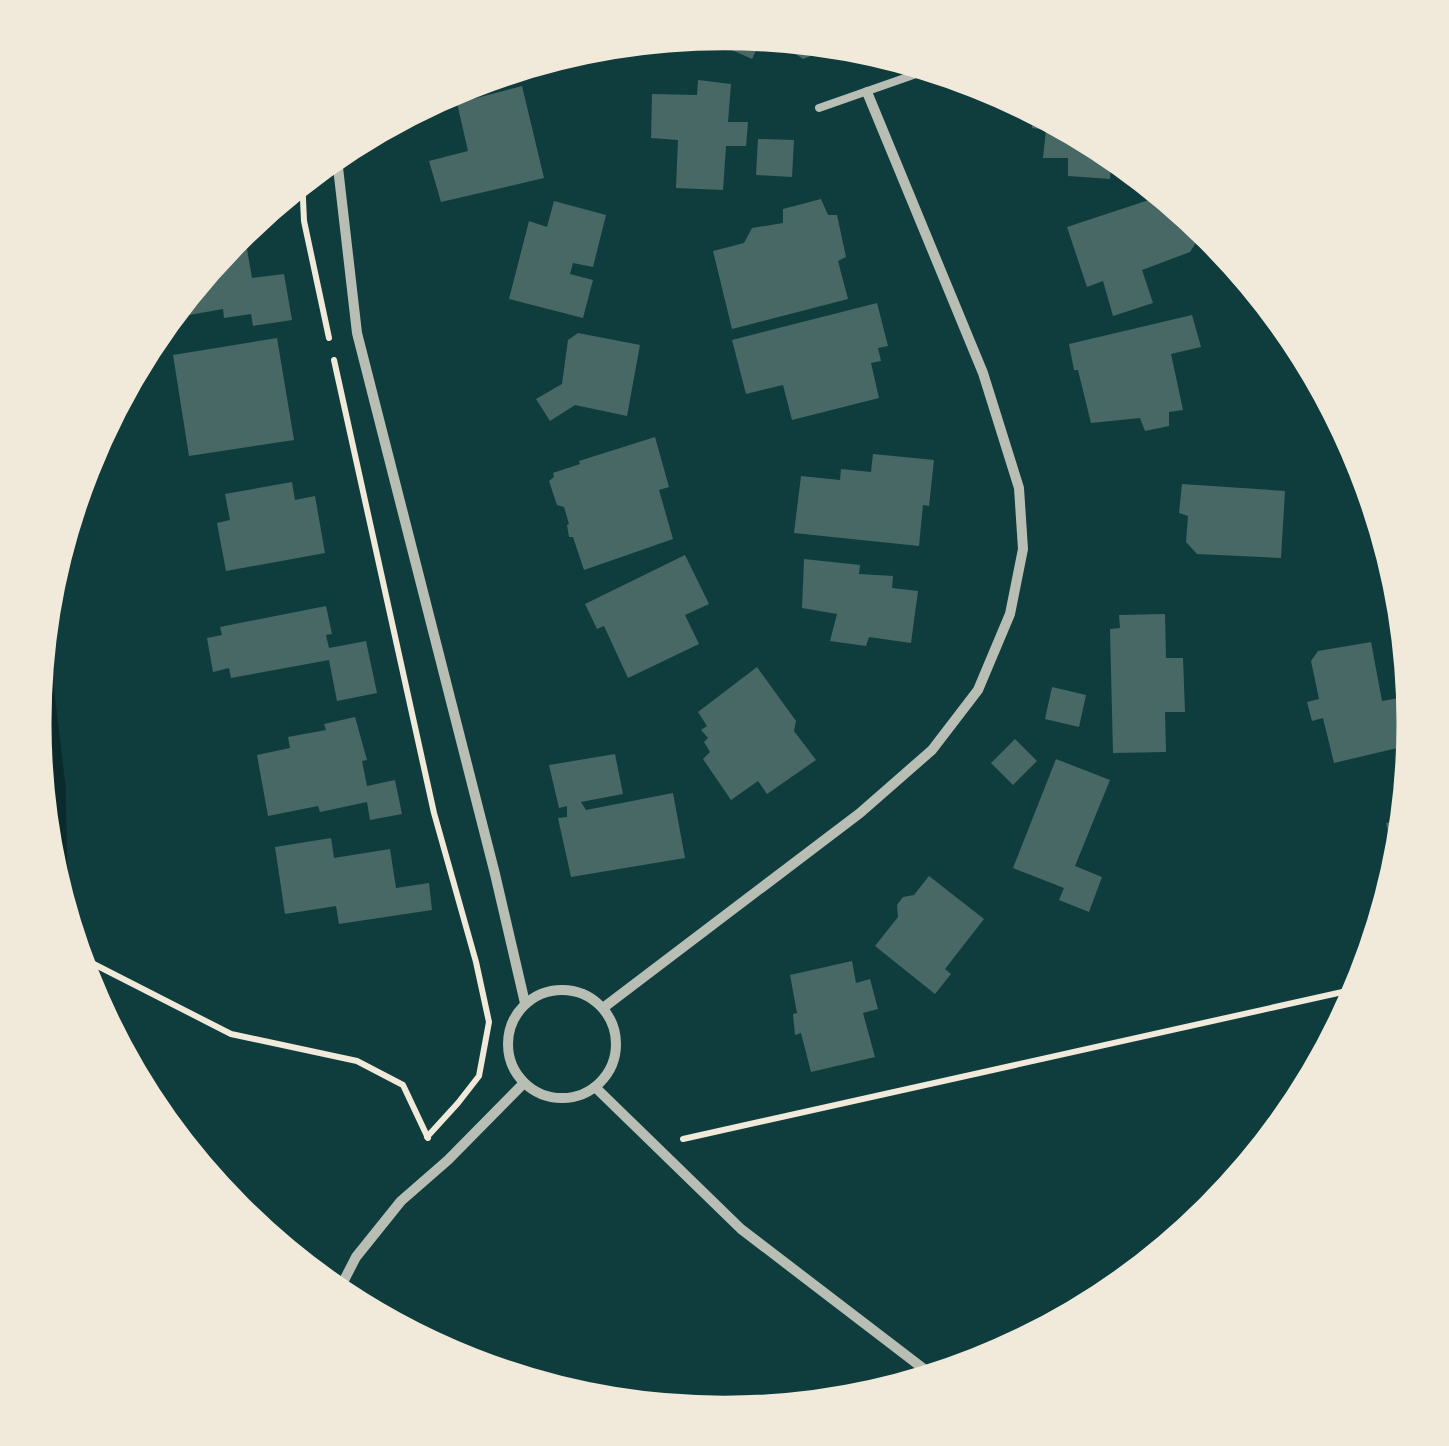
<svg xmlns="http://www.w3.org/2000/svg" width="1449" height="1446" font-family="'Roboto Condensed',sans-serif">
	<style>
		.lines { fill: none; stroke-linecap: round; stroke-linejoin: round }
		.stream { stroke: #0a2a2b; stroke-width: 11 }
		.building { fill: #486865 }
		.path { stroke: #f1e9da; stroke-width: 6 }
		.service { stroke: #b8beb3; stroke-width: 8 }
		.minor { stroke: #b8beb3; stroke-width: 10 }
		.rim { fill: none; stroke: #f1e9da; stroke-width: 5 }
	</style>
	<rect width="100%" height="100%" fill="#0f3d3e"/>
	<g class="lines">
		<polyline class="stream" points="41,625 60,786 63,918"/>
	</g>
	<g class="building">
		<polygon points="722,30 725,30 764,34 752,59 716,43"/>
		<polygon points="767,34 824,40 828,49 803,59"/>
		<polygon points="698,80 731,84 728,122 748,122 746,146 726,146 723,190 676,188 678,140 651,138 652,94 697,95"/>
		<polygon points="522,86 544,178 441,202 429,161 468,151 457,103"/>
		<polygon points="1034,106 1112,149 1110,179 1068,176 1068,158 1043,158 1046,130 1032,128"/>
		<polygon points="758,139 794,140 792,177 756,175"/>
		<polygon points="1167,194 1194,216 1201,235 1190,252 1142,270 1153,303 1113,316 1103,281 1087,287 1067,227"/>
		<polygon points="821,199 828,215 837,215 846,257 838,261 848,299 732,329 713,251 744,243 752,228 783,223 783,209"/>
		<polygon points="554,201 606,215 593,267 573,263 570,274 593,280 583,318 509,299 529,221 547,227"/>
		<polygon points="243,226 252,278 284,274 292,320 253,326 251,314 224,318 223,309 172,318 171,311 235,233"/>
		<polygon points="877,303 888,346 878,348 881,361 871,363 879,398 792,420 783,385 746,394 732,340"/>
		<polygon points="1192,315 1201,347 1171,354 1183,410 1169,412 1169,426 1145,431 1140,418 1091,423 1078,370 1074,370 1069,344"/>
		<polygon points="578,333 640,345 627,416 575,405 550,421 536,399 562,384 568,340"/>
		<polygon points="277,338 294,440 189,456 173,355"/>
		<polygon points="655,437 669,487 659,490 673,539 584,570 573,537 569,537 567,525 569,524 564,507 557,505 549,481 554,477 553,473 580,464 579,461"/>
		<polygon points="873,454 934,460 929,506 923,505 919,546 794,533 801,476 840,480 841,469 871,472"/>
		<polygon points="292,482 295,500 315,496 325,553 226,571 217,523 230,520 225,494"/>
		<polygon points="1182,484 1285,491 1281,558 1197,554 1186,542 1188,516 1179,513"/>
		<polygon points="685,555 709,604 685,615 699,644 628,678 604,626 597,629 585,604"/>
		<polygon points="804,559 860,565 859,574 893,576 892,588 918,591 911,643 869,637 866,646 830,641 837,614 802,608"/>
		<polygon points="326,606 332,634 326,635 329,648 366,641 377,693 337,701 329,660 231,678 229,668 213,672 207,638 222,635 220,627"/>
		<polygon points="1165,614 1166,658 1183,658 1185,712 1165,712 1166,752 1113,753 1110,629 1120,628 1119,615"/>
		<polygon points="1371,642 1382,701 1399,698 1413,709 1416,735 1410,745 1334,763 1323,718 1312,721 1307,702 1319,699 1311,661 1318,651"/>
		<polygon points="757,667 796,721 794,731 816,760 767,794 758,781 731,800 703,759 710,752 704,742 708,738 701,730 707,726 698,712"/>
		<polygon points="1052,687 1086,695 1079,727 1045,719"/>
		<polygon points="355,717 367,760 362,761 367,786 395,780 402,814 370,820 367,802 320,812 318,806 268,816 257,755 290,748 288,737 326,730 324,724"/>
		<polygon points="1015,739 1037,761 1013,785 991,763"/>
		<polygon points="615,754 623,794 581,802 586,810 673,793 685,858 571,877 558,818 567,817 567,806 559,808 549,765"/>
		<polygon points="1056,759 1110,780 1075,866 1102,877 1089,912 1059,900 1064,888 1013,868"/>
		<polygon points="1408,818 1404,859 1394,891 1389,866 1396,865 1386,823"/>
		<polygon points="331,838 334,858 390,849 396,888 429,883 432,910 339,924 336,906 285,914 275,847"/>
		<polygon points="929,876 984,919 945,969 951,974 935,994 875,946 898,917 897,905 903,897 914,895"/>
		<polygon points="852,961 856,983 870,979 878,1009 863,1013 875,1057 811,1072 801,1033 795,1035 793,1014 797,1013 790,975"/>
	</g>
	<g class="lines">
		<g class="path">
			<polyline points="302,177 304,221 329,338"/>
			<polyline points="334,360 434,813 476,962 489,1022 479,1076 458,1103 427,1137"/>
			<polyline points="73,950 82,958 231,1034 357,1061 403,1085 428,1138"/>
			<polyline points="683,1139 1365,987"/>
		</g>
		<polyline class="service" points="819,108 919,73"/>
		<g class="minor">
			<polyline points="336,150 357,333 495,874 525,1003"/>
			<circle cx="562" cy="1044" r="54"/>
			<polyline points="603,1008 860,813 932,750 978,690 1010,614 1023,549 1019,488 983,373 867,92"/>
			<polyline points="595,1087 741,1229 937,1379"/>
			<polyline points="336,1296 356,1257 401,1201 448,1160 524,1083"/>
		</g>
	</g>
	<path d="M0 0H1449V1446H0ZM49 723a675 675 0 1 1 1350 0a675 675 0 1 1-1350 0Z" fill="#f1e9da" fill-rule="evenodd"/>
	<path class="rim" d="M49 723a675 675 0 1 1 1350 0a675 675 0 1 1-1350 0Z"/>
</svg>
